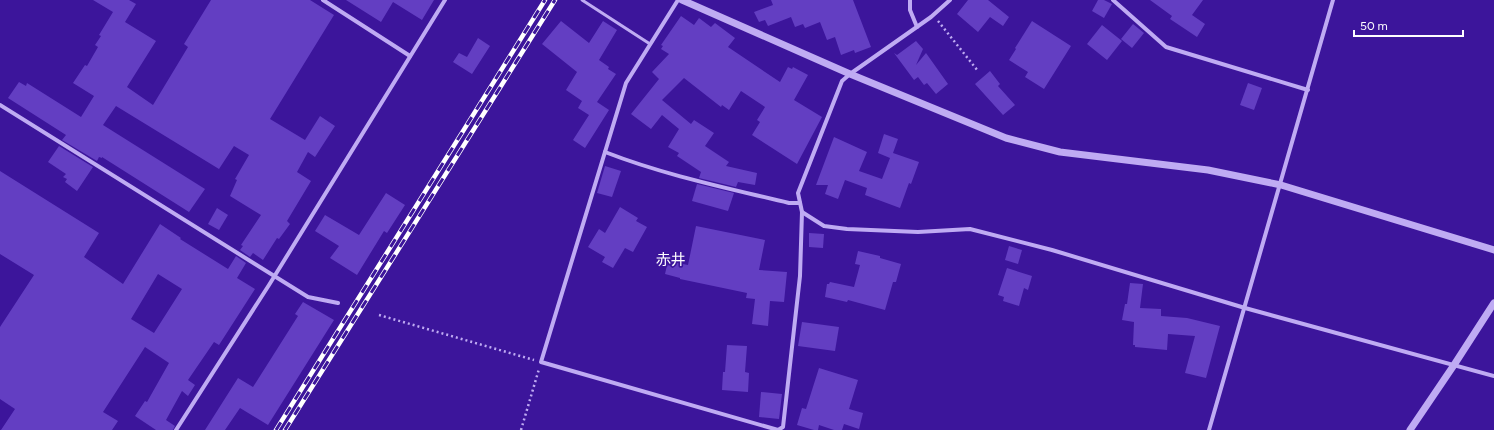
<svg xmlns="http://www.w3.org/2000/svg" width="1494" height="430" font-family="Figtree,'Noto Sans JP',sans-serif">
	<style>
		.building { fill: #633ec2; fill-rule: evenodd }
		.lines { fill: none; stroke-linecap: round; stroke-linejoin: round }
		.path { stroke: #bfabf3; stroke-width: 2.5; stroke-dasharray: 2 3; stroke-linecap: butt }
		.service { stroke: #bfabf3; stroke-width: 3 }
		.minor { stroke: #bfabf3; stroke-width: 4 }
		.tertiary { stroke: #bfabf3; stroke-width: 7 }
		.rail-casing { stroke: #fff; stroke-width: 4.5 }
		.rail { stroke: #3c159b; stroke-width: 3; stroke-dasharray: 9; stroke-linecap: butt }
		.labels { text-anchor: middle; stroke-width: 3.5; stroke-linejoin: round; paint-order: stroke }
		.neighbourhood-label { font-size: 15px; fill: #fff; stroke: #3c159b }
	</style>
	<rect width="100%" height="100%" fill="#3c159b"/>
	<g class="building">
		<polygon points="93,0 129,0 136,4 125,22 156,41 127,87 153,105 188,47 184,44 211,0 310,0 334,15 270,119 305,140 320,116 335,126 315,157 308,152 297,172 311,181 287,221 290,224 279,239 277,238 263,260 253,253 250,257 240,250 243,246 241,245 261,215 230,196 237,180 235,179 249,155 234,146 219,169 116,106 103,125 205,189 189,212 102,157 102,158 99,157 97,161 62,140 66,135 8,98 19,82 26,86 27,83 81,117 94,96 73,83 85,65 87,66 98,47 95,45 101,36 99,35 113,12"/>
		<polygon points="346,0 434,0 422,20 393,2 381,22"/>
		<polygon points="771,0 853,0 871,47 855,53 854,50 841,55 835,37 827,40 820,22 805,28 803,24 795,27 791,17 768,26 765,20 759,22 754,12 773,5"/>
		<polygon points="968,0 988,0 1009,17 1003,26 990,17 978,32 957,14"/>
		<polygon points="1098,0 1104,0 1112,4 1104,18 1092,11"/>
		<polygon points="1150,0 1203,0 1192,15 1205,24 1197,37 1170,19 1172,16"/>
		<polygon points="681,16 694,25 699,18 711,27 715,23 735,38 728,47 780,82 788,67 792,69 793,67 808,75 794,100 822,117 797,164 752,135 760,122 757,120 765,107 741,91 729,110 722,105 721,107 684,78 662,100 691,124 694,120 714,133 705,146 729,162 726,166 757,173 755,185 738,182 736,187 699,178 701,172 677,156 679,153 668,147 679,129 662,115 651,129 631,114 659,79 652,72 669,54 661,49 663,46 661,45"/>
		<polygon points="561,21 589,43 603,21 617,30 599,60 609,67 608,69 616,74 597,102 609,110 585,148 573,140 589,115 578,108 582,101 566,90 577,72 542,44"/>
		<polygon points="1032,21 1071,46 1044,89 1025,77 1028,72 1009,60 1016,49 1015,48"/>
		<polygon points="1133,24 1144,33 1132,48 1121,39"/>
		<polygon points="1102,25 1122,41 1107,60 1087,44"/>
		<polygon points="478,38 490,46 472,74 453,62 459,53 467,57"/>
		<polygon points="916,41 923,49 916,65 926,53 948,84 936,94 927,83 924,85 918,77 914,80 894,53 897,55"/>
		<polygon points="990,71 1000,84 998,86 1015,105 1003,115 975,84"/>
		<polygon points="1248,83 1262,88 1254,110 1240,105"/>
		<polygon points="884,134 898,139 893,153 919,162 911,184 909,183 900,208 865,195 867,188 845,180 838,199 825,194 828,185 816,185 834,137 867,152 859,171 882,179 890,158 878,153"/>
		<polygon points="59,146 93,167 77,191 65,182 67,179 63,177 66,174 48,162"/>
		<polygon points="605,166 621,171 612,197 597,193"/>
		<path d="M0 171 99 233 84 257 123 284 160 224 181 238 180 239 228 269 236 256 246 263 237 278 255 289 219 345 214 342 188 380 195 385 188 396 182 391 166 420 175 426 173 430H156L135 416 145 401 147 402 169 363 145 347 103 412 118 421 112 430H1L15 409 0 399V327L34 275 0 254ZM158 274 182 289 154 333 131 319Z"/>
		<polygon points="697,184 734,193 728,211 692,201"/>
		<polygon points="386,193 405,205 387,233 384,231 357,275 330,258 339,246 315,231 325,215 359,235"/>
		<polygon points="620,207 638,218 636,221 647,227 633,252 625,248 613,268 602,262 605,257 588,247 599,229 605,233"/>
		<polygon points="217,208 228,215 219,230 208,224"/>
		<polygon points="696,226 765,240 759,270 787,272 784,302 770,301 768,326 752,324 755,299 746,298 747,293 680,279 680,278 665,274 668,261 688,265"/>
		<polygon points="809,233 824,234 823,248 809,247"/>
		<polygon points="1009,246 1022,250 1018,264 1005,260"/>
		<polygon points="858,251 880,256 880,258 901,264 896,282 893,282 885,310 848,300 847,302 825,297 827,284 829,284 830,282 854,287 860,265 855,264"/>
		<polygon points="1007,268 1032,276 1028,290 1024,288 1019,306 1003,301 1004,297 998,295"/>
		<polygon points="1130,283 1143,284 1140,308 1161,309 1161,316 1187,318 1220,326 1206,378 1185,373 1195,336 1168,334 1167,350 1135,347 1135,345 1133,345 1134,322 1122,320 1125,304 1127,304"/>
		<polygon points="303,302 334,320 268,425 240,408 225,430 205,430 238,378 253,387 298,316 295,314"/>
		<polygon points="802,322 839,327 835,351 798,346"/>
		<polygon points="727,345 747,346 745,372 749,373 748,392 722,390 723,372 725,372"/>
		<polygon points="819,368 858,380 849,409 863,413 859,429 844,424 842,430 834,430 819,425 818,430 814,430 797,425 802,408 806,409"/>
		<polygon points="761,392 782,394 779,419 759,417"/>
	</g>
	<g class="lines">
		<g class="path">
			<polyline points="938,21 978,71"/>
			<polyline points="379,315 534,360"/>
			<polyline points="521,430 539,369"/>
		</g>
		<polyline class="service" points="582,0 650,44"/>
		<g class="minor">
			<polyline points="323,0 410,56"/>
			<polyline points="678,0 626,83 541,362 778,430"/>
			<polyline points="910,0 910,10 917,27"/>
			<polyline points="1113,0 1166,47 1308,90"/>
			<polyline points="0,105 308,297 338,303"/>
			<path d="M605 152C664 175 727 188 789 203H800"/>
			<polyline points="802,212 824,226 847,229 918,232 970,229 1052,250 1245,308 1494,376"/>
			<polyline points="176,430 269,285 445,0"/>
			<polyline points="778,430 783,427 800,276 802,212 798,193 842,81 850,74 931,17 950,0"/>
			<polyline points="1209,430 1333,0"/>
		</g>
		<g class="tertiary">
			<polyline points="682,0 850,74 1006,138 1060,152 1208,170 1281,185 1494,250"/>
			<polyline points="1410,430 1454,365 1494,303"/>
		</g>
		<defs>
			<g id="rail">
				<polyline points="276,430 545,0"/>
				<polyline points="285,430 555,0"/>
			</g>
		</defs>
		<use href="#rail" class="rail-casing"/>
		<use href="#rail" class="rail"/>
	</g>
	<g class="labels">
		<g class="neighbourhood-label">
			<text x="671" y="265">赤井</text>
		</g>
	</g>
	<path d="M1354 30v6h109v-6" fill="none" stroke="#ffffff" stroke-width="2"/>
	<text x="1360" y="30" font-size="12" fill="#ffffff" stroke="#3c159b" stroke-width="3" paint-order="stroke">50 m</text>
</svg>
